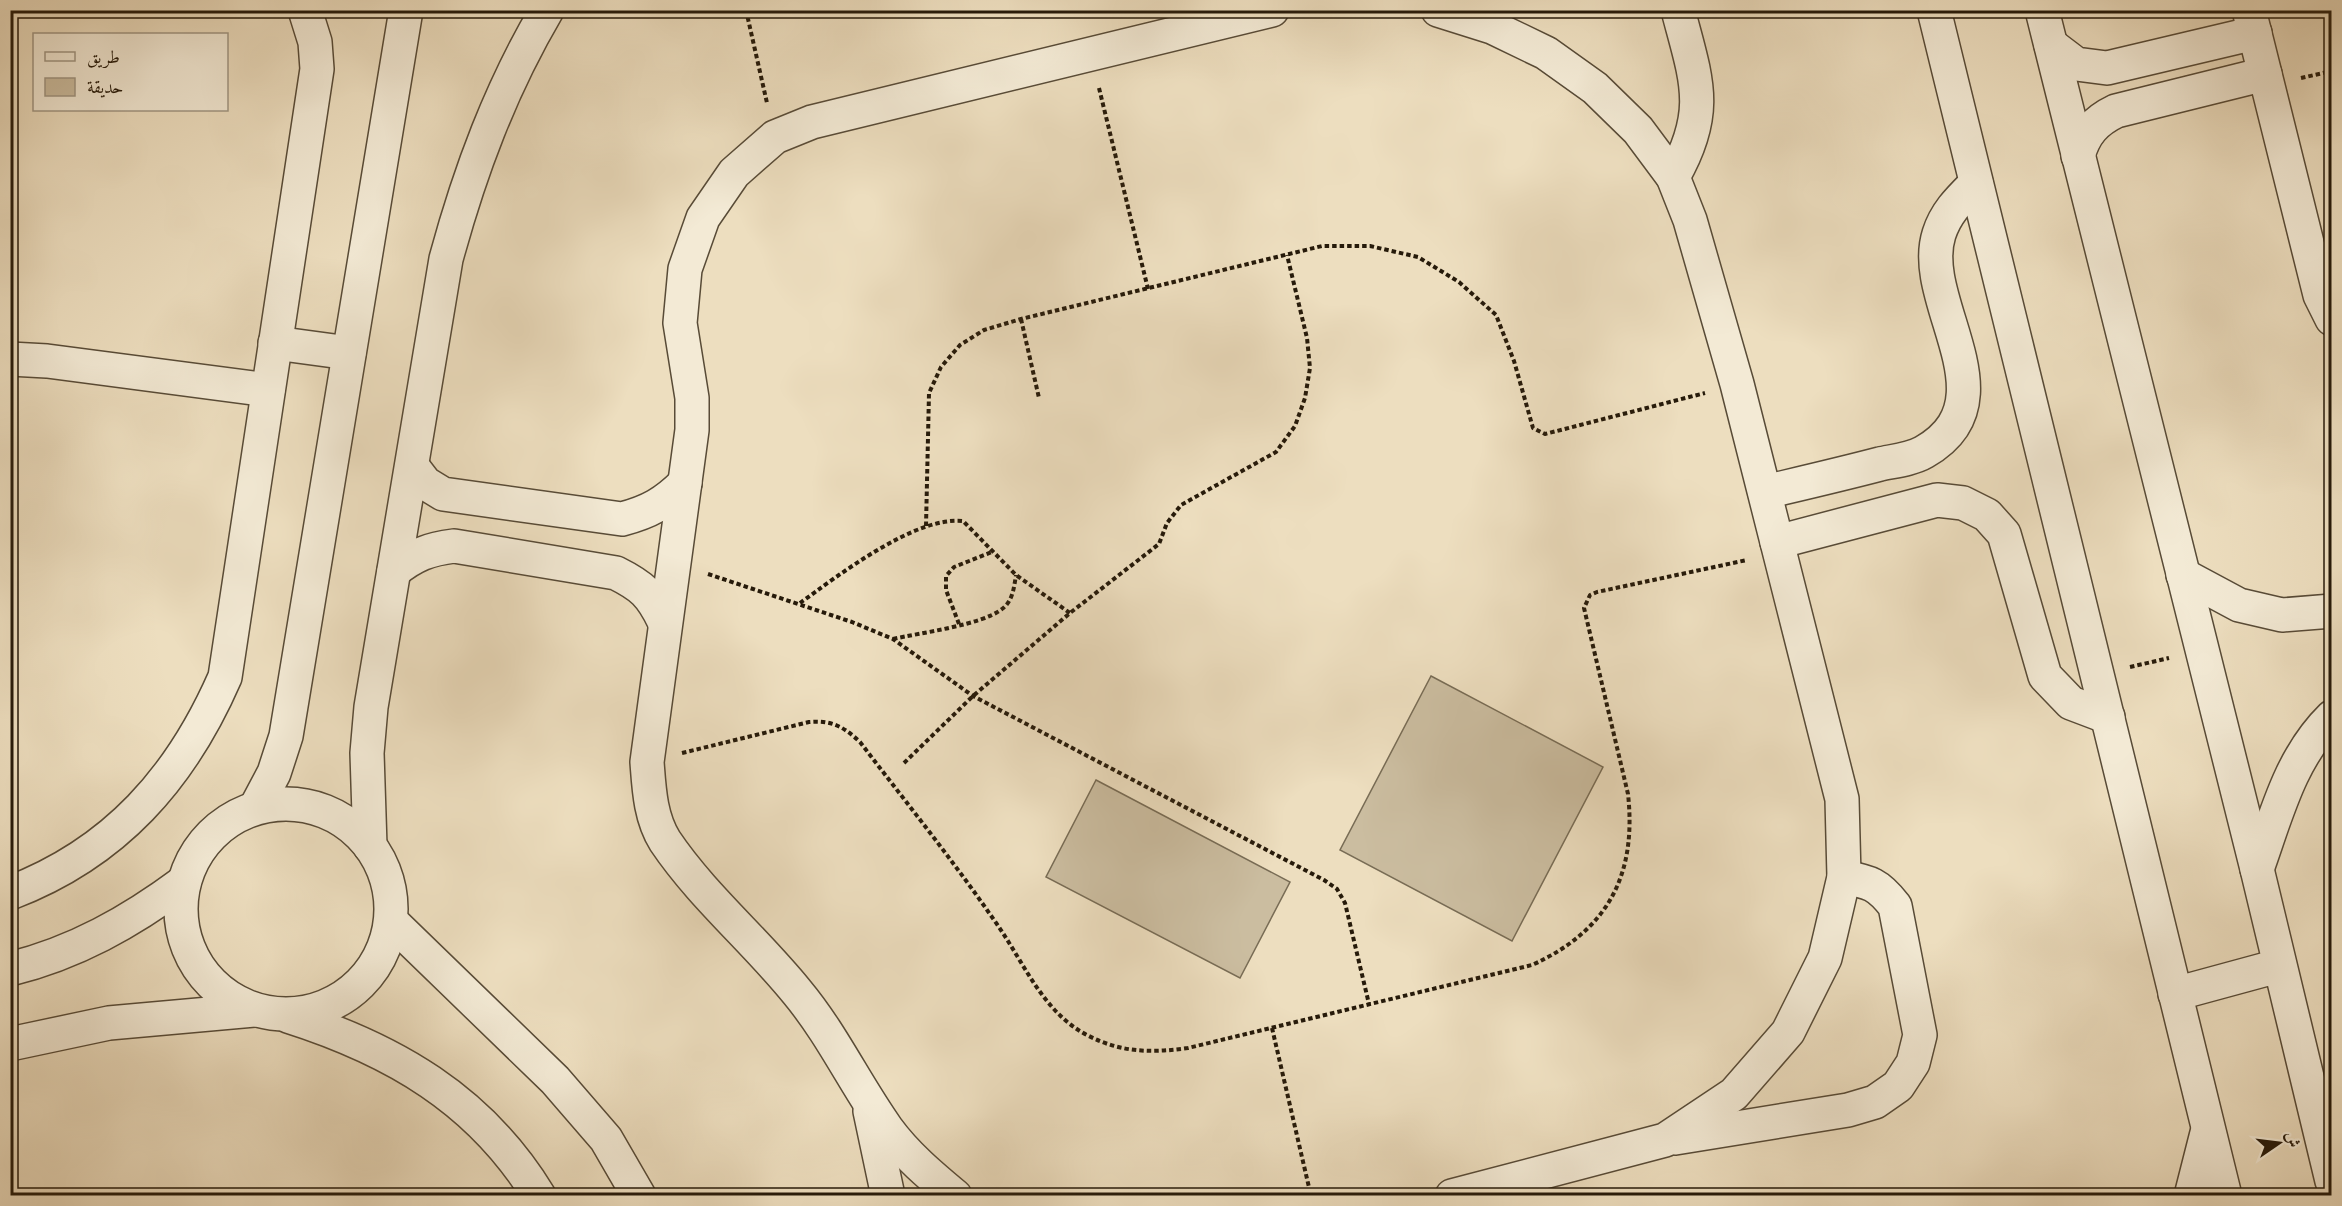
<svg xmlns="http://www.w3.org/2000/svg" width="2342" height="1206" font-family="Alegreya,Amiri,serif">
	<style>
		.green { fill: #cbbda0; stroke: #786c55; stroke-width: 1.5 }
		.lines { fill: none; stroke-linecap: round; stroke-linejoin: round }
		.minor-casing { stroke: #584b37; stroke-width: 36 }
		.path { stroke: #261a0a; stroke-width: 4; stroke-dasharray: 4.5 3; stroke-linecap: butt }
		.minor { stroke: #f3ead5; stroke-width: 33 }
	</style>
	<rect width="100%" height="100%" fill="#eddebf"/>
	<filter id="stains"><feTurbulence type="fractalNoise" baseFrequency=".00333" numOctaves="4"/><feColorMatrix values="0 0 0 0 .2 0 0 0 0 .09 0 0 0 0 .02 0 0 0 .5 -.17"/></filter>
	<radialGradient id="worn" r=".72"><stop offset=".6" stop-color="#630" stop-opacity="0"/><stop offset="1" stop-color="#630" stop-opacity=".3"/></radialGradient>
	<g class="green">
		<polygon points="1431,676 1603,767 1512,941 1340,850"/>
		<polygon points="1096,780 1290,882 1240,978 1046,877"/>
	</g>
	<g class="lines">
		<defs>
			<g id="minor">
				<polyline points="1438,10 1492,27 1546,53 1595,88 1638,130 1673,177 1690,220 1737,384 1842,799 1844,877 1825,958 1788,1032 1734,1094 1665,1140 1452,1196"/>
				<polyline points="1934,10 2225,1196"/>
				<polyline points="2042,10 2257,869 2332,1181"/>
				<polyline points="2249,10 2320,295 2332,319"/>
				<polyline points="2051,45 2076,64 2107,68 2255,33"/>
				<path d="M2078 156C2084 134 2095 121 2116 111L2265 74"/>
				<path d="M1673 177C1711 111 1696 79 1678 10"/>
				<polyline points="275,343 349,353"/>
				<polyline points="10,359 47,361 268,390"/>
				<path d="M412 466 425 483 443 494 622 519C649 512 665 503 685 483"/>
				<path d="M1765 492C1803 483 1842 474 1880 464 1894 461 1912 459 1924 452 2015 400 1917 302 1939 234 1946 212 1960 199 1976 183"/>
				<polyline points="1777,542 1937,500 1963,503 1987,515 2004,534 2045,676 2071,703 2108,717"/>
				<path d="M394 571C414 555 429 549 454 546L616 573C642 586 651 594 664 621"/>
				<polyline points="2183,575 2239,605 2282,615 2332,611"/>
				<circle cx="286" cy="909" r="105"/>
				<polyline points="256,807 274,773 286,736 406,10"/>
				<path d="M370 846 367 753 371 707 446 259C470 171 500 90 547 10"/>
				<path d="M2257 869C2276 816 2290 758 2332 717"/>
				<path d="M10 893C115 853 181 778 225 677L317 69 315 42 305 10"/>
				<polyline points="391,921 555,1080 606,1139 639,1196"/>
				<path d="M10 969C75 953 130 922 184 882"/>
				<polyline points="2175,994 2278,966"/>
				<path d="M288 1016C392 1049 480 1099 539 1196"/>
				<polyline points="10,1044 109,1023 254,1010"/>
				<polyline points="870,1111 888,1196"/>
				<path d="M1675 1138 1848 1110 1875 1102 1898 1086 1913 1063 1920 1035 1895 906C1878 884 1870 882 1844 877"/>
				<path d="M955 1196C931 1176 906 1155 887 1129 855 1084 832 1034 797 992 755 940 702 896 665 841 650 817 649 788 647 762L692 430V398L680 323 685 269 703 218 734 173 775 137 812 122 1272 10"/>
				<polyline points="2191,1196 2207,1133"/>
			</g>
		</defs>
		<use href="#minor" class="minor-casing"/>
		<g class="path">
			<polyline points="746,10 767,103"/>
			<polyline points="2301,78 2332,71"/>
			<polyline points="1099,88 1148,289"/>
			<polyline points="1021,319 1039,398"/>
			<polyline points="926,526 929,393 941,367 960,345 984,330 1021,319 1322,246 1370,246 1418,257 1459,282 1496,315 1514,361 1533,428 1545,434 1705,393"/>
			<polyline points="708,574 852,622 893,639 973,696 1324,880 1337,889 1345,903 1369,1004"/>
			<path d="M800 603C839 575 915 516 963 521L1016 575 1070 613"/>
			<polyline points="959,624 946,590 946,576 954,567 992,552"/>
			<path d="M893 639C919 633 982 625 1002 609 1013 601 1014 587 1016 575"/>
			<polyline points="2130,667 2169,658"/>
			<path d="M682 753 809 722C832 720 844 727 860 742 905 801 952 859 994 920 1023 960 1042 1012 1087 1035 1121 1053 1152 1053 1188 1048L1532 965C1607 931 1637 876 1628 794L1584 608 1590 595 1597 592 1747 560"/>
			<polyline points="904,763 973,696 1070,613 1159,544 1167,523 1181,505 1276,452 1295,426 1305,398 1310,368 1307,338 1287,255"/>
			<polyline points="1272,1028 1311,1196"/>
		</g>
		<use href="#minor" class="minor"/>
	</g>
	<rect width="2342" height="1206" fill="none" stroke="#eddebf" stroke-width="36"/>
	<rect x="12" y="12" width="2318" height="1182" fill="none" stroke="#261a0a" stroke-width="3"/>
	<rect x="18" y="18" width="2306" height="1170" fill="none" stroke="#261a0a" stroke-width="1.5"/>
	<rect x="33" y="33" width="195" height="78" fill="#f3ead5" stroke="#a19784" stroke-width="1.5"/>
	<rect x="45" y="52" width="30" height="9" fill="#f3ead5" stroke="#a19784" stroke-width="1.5"/>
	<text x="87" y="63" font-size="18" fill="#261a0a">طريق</text>
	<rect x="45" y="78" width="30" height="18" fill="#cbbda0" stroke="#a19784" stroke-width="1.5"/>
	<text x="87" y="93" font-size="18" fill="#261a0a">حديقة</text>
	<g transform="translate(2279 1143) rotate(76)" stroke="#f3ead5" stroke-width="4.5" paint-order="stroke">
	<path d="M0-4.5L10 22L0 15L-10 22Z" fill="#261a0a"/>
	<text y="-9" font-size="16" font-weight="bold" text-anchor="middle" fill="#261a0a">ش</text>
	</g>
	<rect width="100%" height="100%" filter="url(#stains)"/>
	<rect width="100%" height="100%" fill="url(#worn)"/>
</svg>
